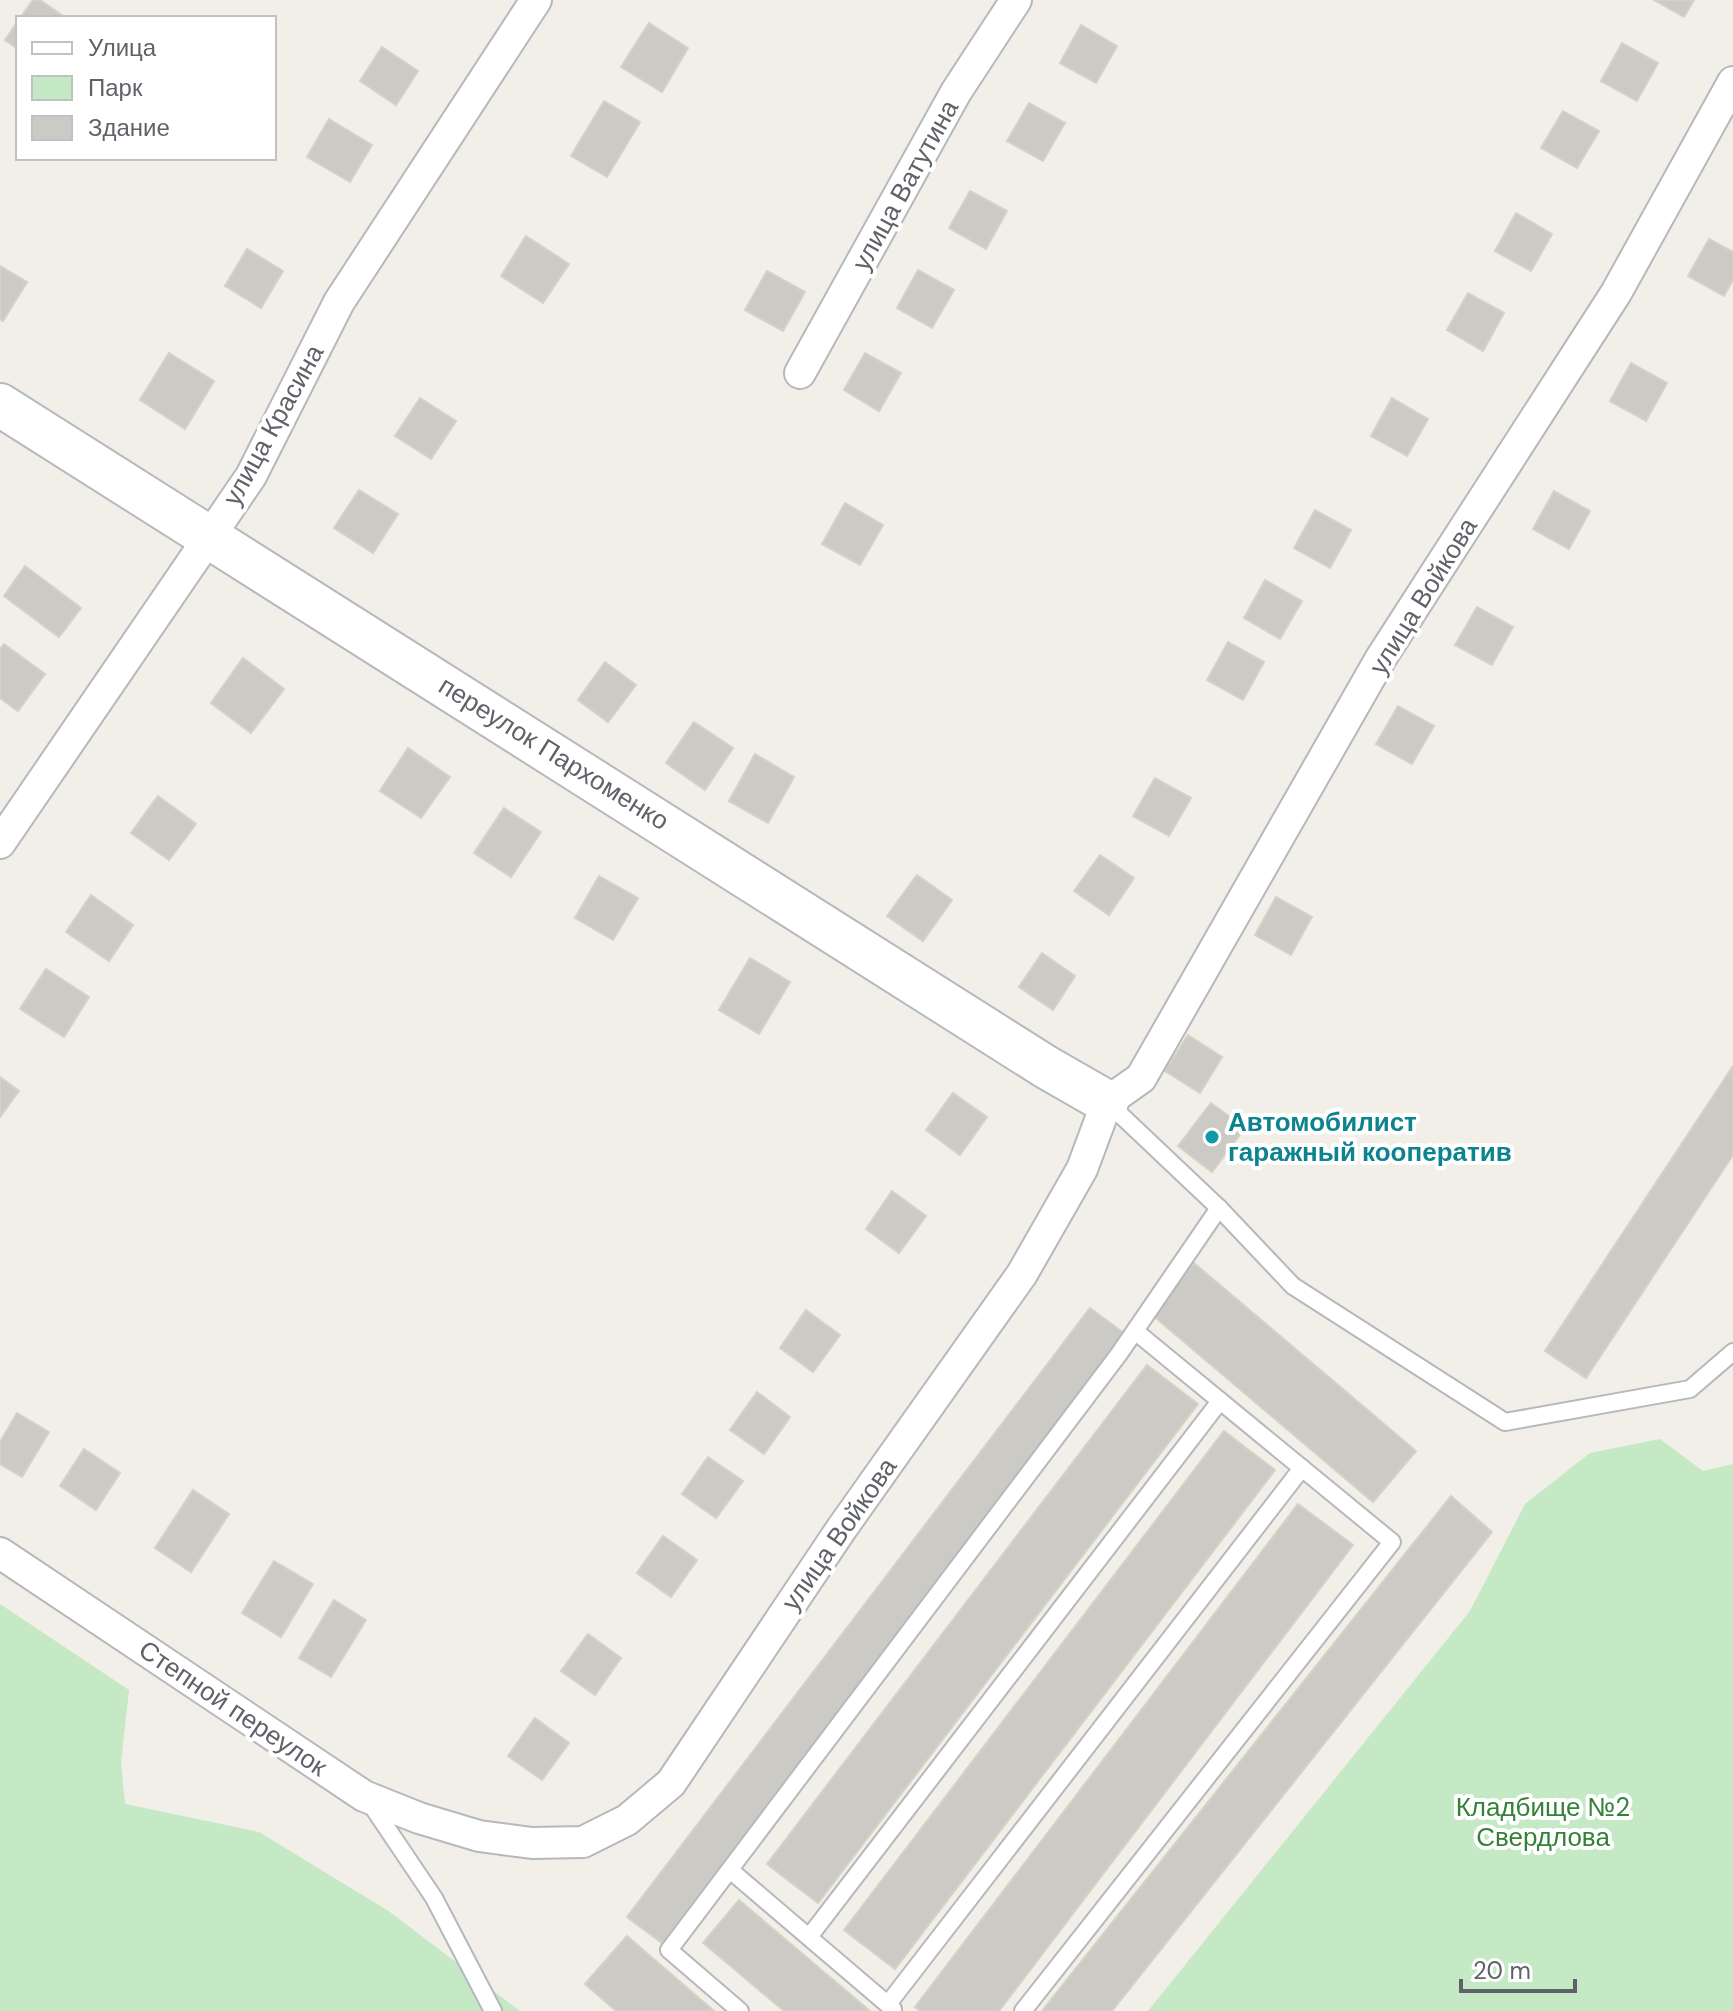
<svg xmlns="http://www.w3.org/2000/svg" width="1733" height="2011" font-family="'DM Sans',sans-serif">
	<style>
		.green { fill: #c5e8c5 }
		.building { fill: #cccac5; stroke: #d6d1c6; stroke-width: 2 }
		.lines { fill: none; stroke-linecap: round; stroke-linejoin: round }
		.lane-casing { stroke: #b5b8bc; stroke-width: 20 }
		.street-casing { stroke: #b5b8bc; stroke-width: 34 }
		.secondary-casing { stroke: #b6babf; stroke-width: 46 }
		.lane { stroke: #fff; stroke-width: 16 }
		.street { stroke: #fff; stroke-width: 30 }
		.secondary { stroke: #fff; stroke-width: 42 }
		.culture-dot { fill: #0f9aa8; stroke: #fff; stroke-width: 3 }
		.labels { text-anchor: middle; stroke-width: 8; stroke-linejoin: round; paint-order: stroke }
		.street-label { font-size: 26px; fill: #5f6368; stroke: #fff }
		.culture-label { font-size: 26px; font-weight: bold; fill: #0d838f; stroke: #fff; text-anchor: start }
		.park-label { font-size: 26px; fill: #348238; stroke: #fff }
	</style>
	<rect width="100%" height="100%" fill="#f1efe8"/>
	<g class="green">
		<polygon points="1660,1439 1703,1471 1733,1464 1733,2011 1148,2011 1470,1611 1525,1504 1590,1453"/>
		<polygon points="0,1604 129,1690 121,1763 125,1804 259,1832 390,1912 520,2011 0,2011"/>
	</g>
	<g class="building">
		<polygon points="33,0 40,0 66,18 20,18"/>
		<polygon points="1654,0 1694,0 1684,17"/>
		<polygon points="18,21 18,49 5,40"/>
		<polygon points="649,23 688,48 662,92 621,67"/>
		<polygon points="1081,25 1117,46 1096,83 1060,63"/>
		<polygon points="1622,43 1658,63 1637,101 1601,81"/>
		<polygon points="382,47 418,71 396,105 360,81"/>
		<polygon points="604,101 640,122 607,177 571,156"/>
		<polygon points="1029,103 1065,123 1043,161 1007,141"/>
		<polygon points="1563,111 1599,131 1577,168 1541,148"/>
		<polygon points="329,119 372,145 350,182 307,157"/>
		<polygon points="970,191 1007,211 986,249 949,228"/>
		<polygon points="1516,213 1552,234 1531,271 1495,251"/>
		<polygon points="526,236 569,264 543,303 501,276"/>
		<polygon points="1709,239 1733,252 1733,280 1724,296 1688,276"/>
		<polygon points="247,249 283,271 261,308 225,286"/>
		<polygon points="0,266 27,282 3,321 0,319"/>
		<polygon points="918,270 954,290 932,328 897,308"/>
		<polygon points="767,271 805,292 783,331 745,310"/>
		<polygon points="1468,293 1504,313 1483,351 1447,330"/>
		<polygon points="169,353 214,381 185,429 140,400"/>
		<polygon points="865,353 901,373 879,411 844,390"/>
		<polygon points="1631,363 1667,383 1646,421 1610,401"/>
		<polygon points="420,398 456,421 431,459 395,436"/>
		<polygon points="1392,398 1428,419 1407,456 1371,436"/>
		<polygon points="359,490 398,514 373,553 334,528"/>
		<polygon points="1554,491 1590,511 1569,549 1533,529"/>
		<polygon points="845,503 883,525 860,565 822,544"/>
		<polygon points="1315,510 1351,530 1330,568 1294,548"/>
		<polygon points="25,566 81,608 59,637 4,596"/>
		<polygon points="1265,580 1302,601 1280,639 1244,618"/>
		<polygon points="1477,607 1513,627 1492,665 1455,645"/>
		<polygon points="1228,642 1264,662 1243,700 1207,680"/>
		<polygon points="4,644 45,674 18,711 0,698 0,649"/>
		<polygon points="243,658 284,689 251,733 211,703"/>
		<polygon points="605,662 636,685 608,722 578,700"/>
		<polygon points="1398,706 1434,726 1412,764 1376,744"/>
		<polygon points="694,722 733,748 705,790 666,763"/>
		<polygon points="408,748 450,777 421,818 380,791"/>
		<polygon points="755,754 794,777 768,823 729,801"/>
		<polygon points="1155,778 1191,798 1169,836 1133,816"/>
		<polygon points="158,796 196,824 169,860 131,833"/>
		<polygon points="504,808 541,832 511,877 474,853"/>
		<polygon points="1100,855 1134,878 1109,915 1074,891"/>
		<polygon points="917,875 952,900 923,941 887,916"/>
		<polygon points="599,876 638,898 613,940 575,918"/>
		<polygon points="91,895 133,925 109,961 66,932"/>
		<polygon points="1276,897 1312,917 1291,955 1255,935"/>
		<polygon points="1042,953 1075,976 1053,1010 1019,987"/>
		<polygon points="750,958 790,982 759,1034 719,1010"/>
		<polygon points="46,969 89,997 64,1037 20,1009"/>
		<polygon points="1188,1035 1222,1057 1200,1093 1165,1071"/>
		<polygon points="1733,1066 1733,1155 1586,1378 1545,1351"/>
		<polygon points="0,1077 19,1091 0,1117"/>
		<polygon points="953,1093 987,1117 960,1155 926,1130"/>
		<polygon points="1211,1103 1245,1128 1212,1172 1178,1146"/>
		<polygon points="892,1191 926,1216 899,1253 866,1229"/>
		<polygon points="1194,1263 1416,1451 1373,1502 1151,1314"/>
		<polygon points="1090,1308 1125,1334 662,1943 627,1917"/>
		<polygon points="806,1310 840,1335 813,1372 780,1348"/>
		<polygon points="1147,1365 1198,1404 818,1903 767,1864"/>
		<polygon points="757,1392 790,1417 764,1454 730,1430"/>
		<polygon points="17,1413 49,1432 22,1477 0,1464 0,1442"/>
		<polygon points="1224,1431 1275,1470 895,1969 844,1930"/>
		<polygon points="84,1449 120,1473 96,1510 60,1486"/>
		<polygon points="708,1457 743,1481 716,1518 682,1494"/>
		<polygon points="193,1490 229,1514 191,1572 155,1548"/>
		<polygon points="1451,1496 1492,1532 1112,2011 1042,2011"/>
		<polygon points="1298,1504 1353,1545 999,2011 920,2011 915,2007"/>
		<polygon points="663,1536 697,1560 671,1597 637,1573"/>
		<polygon points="274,1561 313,1584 281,1637 242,1613"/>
		<polygon points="334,1600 366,1620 331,1677 299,1658"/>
		<polygon points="588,1634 621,1658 595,1695 561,1671"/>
		<polygon points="535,1718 569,1743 542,1780 508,1756"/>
		<polygon points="739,1900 870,2011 784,2011 703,1943"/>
		<polygon points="627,1936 714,2011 616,2011 585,1984"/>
	</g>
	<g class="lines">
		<defs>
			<g id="lane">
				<polyline points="1107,1102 1219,1208 1293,1286 1505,1422 1690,1389 1733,1352"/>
				<polyline points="370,1803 434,1898 493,2011"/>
				<polyline points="730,1870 893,2009"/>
				<polyline points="809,1937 1220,1401"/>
				<polyline points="888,2004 1302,1468"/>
				<polyline points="740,2011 669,1950 1119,1354 1219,1208"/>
				<polyline points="1023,2011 1392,1542 1135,1331"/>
			</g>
			<g id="street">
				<polyline points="800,373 956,92 1016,0"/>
				<polyline points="0,843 251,476 339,302 536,0"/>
				<polyline points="0,1553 364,1796 419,1818 479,1836 532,1843 583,1842 627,1820 671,1783 842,1528 1022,1274 1082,1169 1107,1102 1141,1078 1381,658 1616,293 1733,82"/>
			</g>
			<polyline id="secondary" points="0,405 1046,1067 1107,1102"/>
		</defs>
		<use href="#lane" class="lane-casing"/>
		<use href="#street" class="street-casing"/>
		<use href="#secondary" class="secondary-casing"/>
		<use href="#lane" class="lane"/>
		<use href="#street" class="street"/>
		<use href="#secondary" class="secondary"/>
	</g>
	<circle class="culture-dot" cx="1212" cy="1137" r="8"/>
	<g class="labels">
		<g class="street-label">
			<text transform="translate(905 185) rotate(-61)" y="9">улица Ватутина</text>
			<text transform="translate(273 425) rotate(-61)" y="9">улица Красина</text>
			<text transform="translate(1423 596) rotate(-58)" y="9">улица Войкова</text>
			<text transform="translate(554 753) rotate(32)" y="9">переулок Пархоменко</text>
			<text transform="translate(839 1534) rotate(-55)" y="9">улица Войкова</text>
			<text transform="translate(233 1708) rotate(34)" y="9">Степной переулок</text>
		</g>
		<g class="culture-label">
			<text x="1228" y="1131">Автомобилист<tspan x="1228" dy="30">гаражный кооператив</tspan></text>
		</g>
		<g class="park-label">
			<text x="1543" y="1816">Кладбище №2<tspan x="1543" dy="30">Свердлова</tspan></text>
		</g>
	</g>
	<rect x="16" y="16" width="260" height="144" fill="#ffffff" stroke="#bfc1c3" stroke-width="2"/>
	<rect x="32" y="42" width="40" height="12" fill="#ffffff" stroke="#bfc1c3" stroke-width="2"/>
	<text x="88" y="56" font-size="24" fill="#5f6368">Улица</text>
	<rect x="32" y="76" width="40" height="24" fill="#c5e8c5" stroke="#bfc1c3" stroke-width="2"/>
	<text x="88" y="96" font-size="24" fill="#5f6368">Парк</text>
	<rect x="32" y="116" width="40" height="24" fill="#cccac5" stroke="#bfc1c3" stroke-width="2"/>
	<text x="88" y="136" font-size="24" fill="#5f6368">Здание</text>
	<path d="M1461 1979v12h114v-12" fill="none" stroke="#5f6368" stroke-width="4"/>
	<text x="1473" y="1979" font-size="24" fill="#5f6368" stroke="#ffffff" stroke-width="6" paint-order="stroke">20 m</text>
</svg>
